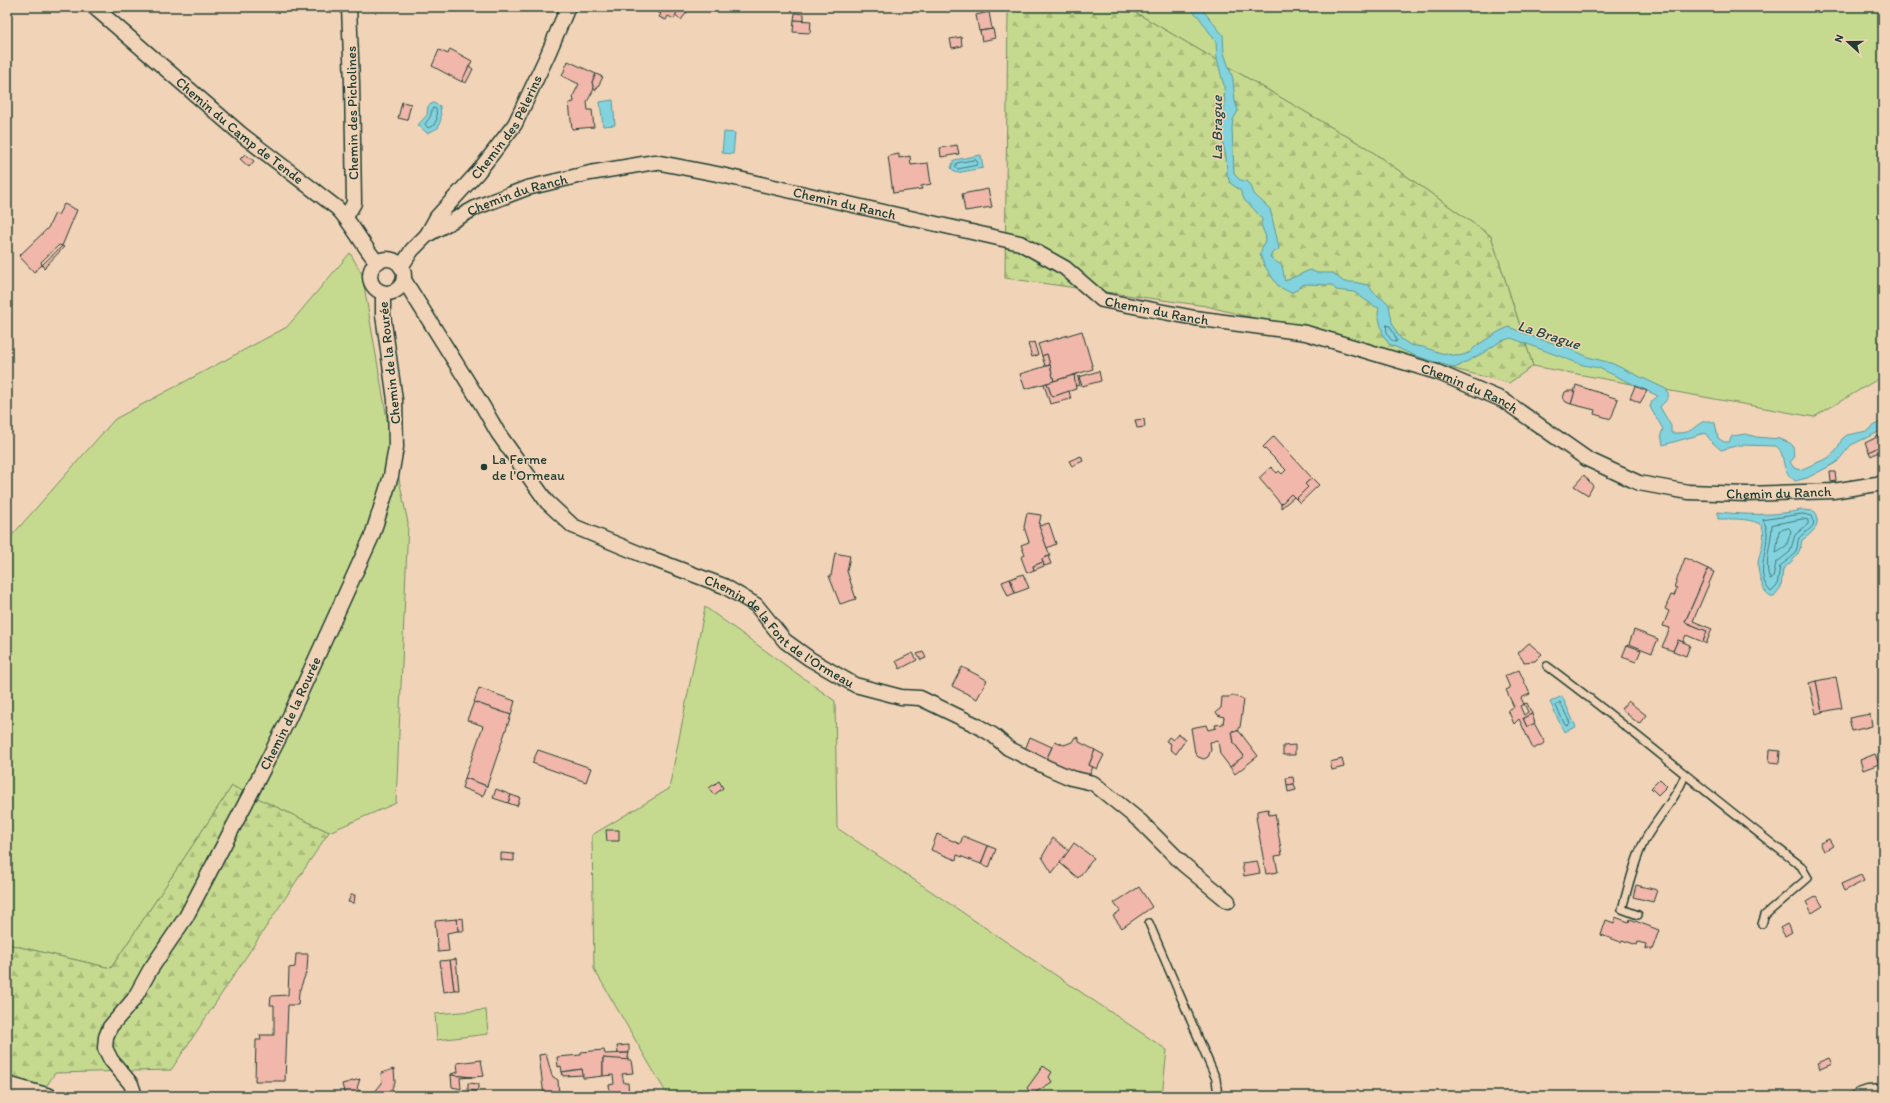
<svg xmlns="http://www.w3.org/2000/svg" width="1890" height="1103" font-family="Itim,sans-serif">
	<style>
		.green { fill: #c6da8f; stroke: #728c62 }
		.forest { fill: url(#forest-firs); stroke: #728c62 }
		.water { fill: #83d3df; stroke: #5b979b }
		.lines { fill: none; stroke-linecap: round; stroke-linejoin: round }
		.shore { stroke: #477978; stroke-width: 1 }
		.building { fill: #f1b7aa; stroke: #1f3d34; fill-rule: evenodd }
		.lane-casing { stroke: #1f3d34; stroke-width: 10 }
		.street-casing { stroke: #1f3d34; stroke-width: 17 }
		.lane { stroke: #f1d4b7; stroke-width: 7 }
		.street { stroke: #f1d4b7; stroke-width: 14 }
		.poi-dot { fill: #1f3d34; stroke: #f1d4b7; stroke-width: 1.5 }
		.labels { text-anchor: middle; stroke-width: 3; stroke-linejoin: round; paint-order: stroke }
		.street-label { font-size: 14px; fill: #1f3d34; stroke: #f1d4b7 }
		.poi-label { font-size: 14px; fill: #1f3d34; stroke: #f1d4b7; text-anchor: start }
		.water-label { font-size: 15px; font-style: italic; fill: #294c45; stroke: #f1d4b7 }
	</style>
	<defs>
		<pattern id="forest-firs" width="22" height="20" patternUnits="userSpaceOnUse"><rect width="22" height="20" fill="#c6da8f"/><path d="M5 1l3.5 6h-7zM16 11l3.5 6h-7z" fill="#aabc7c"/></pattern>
	</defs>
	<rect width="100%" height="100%" fill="#f1d4b7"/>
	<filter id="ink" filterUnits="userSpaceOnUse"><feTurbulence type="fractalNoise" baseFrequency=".025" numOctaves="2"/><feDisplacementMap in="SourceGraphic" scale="8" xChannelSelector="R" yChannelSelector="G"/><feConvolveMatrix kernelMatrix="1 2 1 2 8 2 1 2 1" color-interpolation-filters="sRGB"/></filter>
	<g filter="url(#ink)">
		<g class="green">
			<polygon points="1126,7 1883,7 1883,376 1814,417 1533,366 1491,236 1367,148"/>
			<polygon points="350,253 362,274 390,436 408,523 396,803 329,832 232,786 111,968 7,944 7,541 115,419 287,327"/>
			<polygon points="705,607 835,701 837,828 1167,1050 1162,1096 668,1096 594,969 592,835 669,789"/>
			<polygon points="486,1010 488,1034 437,1040 435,1014"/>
		</g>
		<g class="forest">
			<polygon points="1012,7 1126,7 1367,148 1491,236 1533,366 1509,383 1206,306 1005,278 1008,9"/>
			<polygon points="232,786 329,832 171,1070 55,1073 40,1096 7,1096 7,944 111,968"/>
		</g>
		<g class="water">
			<path d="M1188 7H1200L1223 35 1224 53 1233 79 1235 101 1238 111 1233 120 1232 128 1234 174 1240 180 1247 181 1251 185 1254 194 1270 209 1279 247 1278 250 1272 253 1270 257 1282 266 1285 281 1310 270 1317 273H1333L1344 282H1353L1368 285 1374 293 1387 302 1389 305 1392 322 1397 333 1401 339 1410 345 1423 347 1441 353 1459 356 1469 353 1476 346 1498 332 1509 327 1539 339 1567 347 1588 357 1611 363 1666 389C1672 398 1665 401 1660 407L1671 426V433C1676 433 1682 433 1687 432 1696 429 1702 416 1715 423L1718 438 1724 442H1729L1732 436 1746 434 1756 437 1780 439 1790 443 1793 446 1794 458 1790 462 1794 468 1800 470 1828 458 1836 451 1842 439 1847 435 1867 431 1883 419V430L1851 445 1837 462 1832 465 1807 478 1795 481C1792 478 1788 475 1786 471 1782 462 1784 451 1776 446L1739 445 1721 450 1712 442 1705 433 1663 445 1661 434 1663 429 1650 407 1652 401 1658 396 1599 368 1583 365 1511 338 1501 341 1483 353 1455 368 1413 355 1389 344 1383 335 1378 313 1379 308 1374 306 1354 292 1336 290 1332 285 1304 284 1293 292 1287 291 1278 286 1264 265 1260 254 1266 237 1261 225 1262 219 1253 208 1245 201 1240 190 1230 183 1227 174 1226 157 1221 134 1225 105 1224 86 1217 59 1216 42 1199 17Z"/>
			<polygon points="613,100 615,125 603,126 600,102"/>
			<polygon points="433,103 440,106 441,119 438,128 427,133 418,125 427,115 428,106"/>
			<polygon points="724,132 735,133 733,154 722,153"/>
			<polygon points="981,155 983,168 956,173 951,168 954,160"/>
			<path d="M1802 510 1814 511 1817 515C1819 528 1812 533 1802 540 1800 555 1794 560 1783 569L1781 587 1774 596H1771C1765 593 1763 588 1761 581 1759 575 1758 570 1758 563 1759 553 1770 529 1758 523 1747 518 1729 519 1718 519V512C1747 515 1773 516 1802 510Z"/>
			<polygon points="1562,696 1576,727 1564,732 1550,702"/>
		</g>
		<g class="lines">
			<g class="shore">
				<polygon points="433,108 436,109 437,119 434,125 428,128 425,124 430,117"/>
				<polygon points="976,160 978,163 977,165 958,169 955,167 957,163"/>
				<path d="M1387 325 1390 326 1397 340 1396 342C1389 341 1385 331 1387 325Z"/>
				<path d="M1803 514 1812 516C1818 529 1805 530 1799 538 1797 541 1798 547 1796 551 1794 557 1786 561 1780 566L1777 586 1771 592C1754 575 1768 552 1767 532 1767 528 1765 524 1763 520Z"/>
				<path d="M1803 519 1808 520V524L1795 535 1790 552 1776 563 1773 578 1770 579C1763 565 1772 541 1772 525Z"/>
				<polygon points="1789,528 1791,531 1786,547 1776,553 1779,531"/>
				<polygon points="1560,702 1570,723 1567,726 1565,725 1556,706"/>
			</g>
		</g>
		<g class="building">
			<polygon points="659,7 680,7 674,19 668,16 666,20 659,17 661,14 657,12"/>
			<polygon points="680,7 687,12 681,20 675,16"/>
			<polygon points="989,12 992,29 979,31 976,15"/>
			<polygon points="795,13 804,14 804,21 794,20"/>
			<polygon points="794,20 811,21 810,33 793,32"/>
			<polygon points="993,29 995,38 982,41 980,31"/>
			<polygon points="961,37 962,46 952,48 950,39"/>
			<polygon points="450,49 472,61 462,82 432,66 439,50 448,54"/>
			<polygon points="568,61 596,74 592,82 594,89 587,102 588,110 592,110 594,127 572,129 569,103 574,102 573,96 579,84 562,76"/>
			<polygon points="469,66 473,69 466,83 462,81"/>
			<polygon points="596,74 603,77 596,90 594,89 592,82"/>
			<polygon points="402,102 411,104 407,120 398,118"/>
			<polygon points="957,145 959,154 941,157 940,148"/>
			<polygon points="245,154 254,161 249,167 240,159"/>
			<polygon points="899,154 899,158 910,156 911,165 928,163 931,184 921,186 922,189 893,193 888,156"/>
			<polygon points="988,189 992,207 965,211 962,194"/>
			<polygon points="64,204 77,210 62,246 59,245 41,262 42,265 34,272 19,256 48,228 55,213 58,215"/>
			<polygon points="62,246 64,247 44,268 42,265"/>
			<polygon points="1082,331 1093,369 1054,381 1047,354 1042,356 1038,344"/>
			<polygon points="1034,342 1038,355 1032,357 1028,344"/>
			<polygon points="1047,354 1050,365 1045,366 1042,356"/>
			<polygon points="1050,365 1054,381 1025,389 1020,374"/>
			<polygon points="1099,371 1101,381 1082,386 1079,377"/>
			<polygon points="1077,374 1080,385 1075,386 1074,375"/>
			<polygon points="1074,375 1076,389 1052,397 1047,383"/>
			<polygon points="1047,383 1052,397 1069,391 1071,399 1050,404 1044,384"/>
			<polygon points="1576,385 1618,399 1611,419 1594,414 1595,410 1571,404"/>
			<polygon points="1635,386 1647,391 1640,403 1630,398"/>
			<polygon points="1568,391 1575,391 1571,404 1566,402 1563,398 1565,392"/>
			<polygon points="1144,419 1145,427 1137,428 1135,420"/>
			<polygon points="1883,434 1883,445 1869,452 1865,443"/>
			<polygon points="1274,436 1312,478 1305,484 1308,487 1296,499 1291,494 1281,504 1259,478 1271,467 1277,473 1279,471 1282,474 1286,470 1263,447"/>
			<polygon points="1880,446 1882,450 1871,456 1869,452"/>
			<polygon points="1081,456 1083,461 1072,466 1069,461"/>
			<polygon points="1830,472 1835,472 1836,481 1831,482"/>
			<polygon points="1584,475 1593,486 1588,495 1574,486"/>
			<polygon points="1312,478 1319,485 1300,503 1296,499 1308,487 1305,484"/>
			<polygon points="1291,494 1294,497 1281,508 1281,504"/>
			<polygon points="1027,513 1041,515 1039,525 1050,556 1042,559 1043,562 1033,566 1034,570 1027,573 1021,557 1025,555 1021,545 1029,542 1024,527"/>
			<polygon points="1049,523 1056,544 1047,548 1039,526"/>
			<polygon points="835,553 850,556 847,571 856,599 840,604 829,576 831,576"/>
			<polygon points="1048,556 1051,564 1044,566 1042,559"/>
			<polygon points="1685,558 1708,569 1685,622 1707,631 1703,642 1686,635 1683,642 1678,640 1673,651 1662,647 1670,628 1663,626 1669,611 1665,609 1671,595 1674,596 1677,588 1674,587"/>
			<polygon points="1043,562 1044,566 1034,570 1033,566"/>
			<polygon points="1708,569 1714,572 1693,621 1712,629 1706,644 1703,642 1707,631 1685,622"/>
			<polygon points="1023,574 1029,588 1015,593 1010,579"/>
			<polygon points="1010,579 1015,593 1008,596 1002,582"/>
			<polygon points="1634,630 1658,639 1652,653 1629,644"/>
			<polygon points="1678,640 1690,645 1686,656 1673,651"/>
			<polygon points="1529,643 1542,654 1535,661 1524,662 1518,653"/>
			<polygon points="1627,645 1641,650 1636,662 1622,657"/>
			<polygon points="923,652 926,658 921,660 917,654"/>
			<polygon points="913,653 917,660 900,669 896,661"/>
			<polygon points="962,667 987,680 977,699 952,686"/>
			<path d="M1519 670 1530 694 1521 698 1524 704 1527 703 1532 714 1523 718 1527 727 1534 723 1545 743 1533 749 1519 719 1514 724 1508 710 1514 707 1506 690 1510 688 1505 676ZM1524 704 1528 712 1524 715 1520 706Z"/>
			<polygon points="1836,677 1842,708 1822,712 1816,681"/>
			<polygon points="1816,681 1822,712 1816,714 1809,683"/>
			<polygon points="479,688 515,701 511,715 474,702"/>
			<polygon points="1233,695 1244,700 1240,727 1238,731 1232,731 1234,743 1244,756 1230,767 1220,754 1218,741 1210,742 1211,750 1208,757 1204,759 1198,757 1195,753 1191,728 1206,725 1208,730 1216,728 1215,725 1223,724 1224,717 1218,715 1216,712 1221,708 1222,697 1229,697"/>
			<polygon points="1628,701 1646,715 1639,724 1621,709"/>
			<polygon points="474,702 511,715 487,786 465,778 483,726 467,720"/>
			<polygon points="1532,714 1535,723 1527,727 1523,718"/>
			<polygon points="1870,714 1872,726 1852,731 1849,718"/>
			<polygon points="1232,731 1239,731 1258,756 1235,774 1230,767 1244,756 1234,743"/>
			<polygon points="1178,734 1186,739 1176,754 1170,749 1171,744 1166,741 1169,737 1173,740"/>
			<polygon points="1030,737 1052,747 1045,762 1024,752"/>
			<polygon points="1075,737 1079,738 1079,742 1095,750 1089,765 1093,767 1089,776 1077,771 1075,775 1045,762 1055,741 1064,745 1072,742"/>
			<polygon points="1295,745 1295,755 1283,755 1283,746"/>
			<polygon points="538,750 591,768 586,782 532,763"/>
			<polygon points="1095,750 1104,755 1097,769 1089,765"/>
			<polygon points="1770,750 1780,751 1779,763 1769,762"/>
			<polygon points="1875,754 1879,764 1863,770 1860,760"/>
			<polygon points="1342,759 1344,767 1332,770 1330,762"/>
			<polygon points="1293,777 1294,784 1287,785 1286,778"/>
			<polygon points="465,778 487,786 483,796 462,788"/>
			<polygon points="1660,779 1667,786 1658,795 1651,788"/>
			<polygon points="719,781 723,788 714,795 709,788"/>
			<polygon points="1294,784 1296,790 1288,792 1287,785"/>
			<polygon points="496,789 511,795 508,803 493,798"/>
			<polygon points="511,795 520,798 517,806 508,803"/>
			<polygon points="1268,809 1269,815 1275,814 1282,855 1275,856 1278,872 1266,874 1256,817 1257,817 1257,811"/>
			<polygon points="606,830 619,830 619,841 607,841"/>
			<polygon points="937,834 960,844 963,836 988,846 981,864 957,855 956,860 931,850"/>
			<polygon points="1053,838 1069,851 1052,873 1042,857"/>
			<polygon points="1829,839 1833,846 1824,851 1820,843"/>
			<polygon points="1074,843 1094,858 1078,878 1060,863"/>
			<polygon points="988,846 996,849 989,868 981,864"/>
			<polygon points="501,853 514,854 514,861 501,860"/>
			<polygon points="1257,861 1260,873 1244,876 1242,863"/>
			<polygon points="1861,875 1864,881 1844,891 1841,884"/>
			<polygon points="1636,885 1657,890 1653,902 1633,897"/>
			<polygon points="1139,887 1152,907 1122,928 1113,916 1120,911 1114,903"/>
			<polygon points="351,895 355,895 354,903 348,902"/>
			<polygon points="1816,896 1823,906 1812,913 1806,902"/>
			<polygon points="1615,917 1629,922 1630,919 1659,930 1652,950 1645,948 1646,944 1638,942 1637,945 1622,940 1621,942 1601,935 1606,920 1614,923"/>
			<polygon points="463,918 464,931 458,931 457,919"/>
			<polygon points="457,919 458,931 447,933 449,951 438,952 435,921"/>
			<polygon points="1787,924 1792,932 1785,936 1780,928"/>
			<polygon points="296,954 308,954 307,970 299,992 298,1005 288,1005 285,1081 255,1081 256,1040 261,1040 260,1035 274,1035 274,1005 270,1005 271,996 288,995 289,968 295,967"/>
			<polygon points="456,959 459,990 454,990 450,960"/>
			<polygon points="450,960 454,990 444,992 440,961"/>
			<polygon points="629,1045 629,1053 618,1053 617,1046"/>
			<polygon points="604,1050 605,1054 629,1053 627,1061 603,1058 603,1076 586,1078 583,1078 582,1069 562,1072 561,1066 558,1067 557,1057 581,1055 581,1052"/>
			<polygon points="546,1054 552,1076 558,1080 559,1096 544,1096 539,1055"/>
			<polygon points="603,1058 631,1060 633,1073 622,1074 624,1083 628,1083 629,1096 611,1096 609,1085 614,1084 613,1075 603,1076"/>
			<polygon points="1829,1058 1832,1064 1820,1069 1817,1063"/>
			<polygon points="481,1060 484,1076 472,1077 451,1075 451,1074 458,1072 457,1063"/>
			<polygon points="1043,1066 1052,1072 1049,1077 1052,1082 1036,1092 1038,1096 1022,1096 1029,1091 1027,1088"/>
			<polygon points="394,1069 395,1082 388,1096 345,1096 342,1084 360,1079 357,1088 362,1094 369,1096 373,1094 382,1083 381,1073"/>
			<polygon points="582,1069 583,1075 563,1076 562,1072"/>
			<polygon points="451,1075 472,1077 460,1078 461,1089 452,1087"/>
			<polygon points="468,1083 479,1084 477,1091 468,1090"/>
		</g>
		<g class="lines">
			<defs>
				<g id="lane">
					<path d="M1547 666C1634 730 1715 801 1801 866L1808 878 1765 915 1762 924"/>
					<path d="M1638 915 1622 909C1628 888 1635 857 1646 838 1658 817 1676 799 1685 775"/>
					<polyline points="1149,923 1216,1079 1218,1096"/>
				</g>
				<g id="street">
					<path id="s1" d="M94 7 241 134 337 208C353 224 362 245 377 262"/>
					<polyline points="346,217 354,203 352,83 349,7"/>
					<path id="s2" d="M427 235 437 217 478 172 515 124 548 54 568 7"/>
					<circle cx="387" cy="276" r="17"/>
					<path id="s3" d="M401 267 412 250 427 235 477 207 527 188 590 173 655 162 717 174 1020 243 1065 268 1102 300 1195 318 1306 333 1437 372 1503 400 1587 459 1639 483 1688 492 1746 494 1833 491 1883 483"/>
					<path id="s4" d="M404 280 482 405 498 433 547 502 573 526 650 558 724 586 756 605 785 641 810 659 855 685 901 697 920 698 976 725 993 735 1008 748 1048 768 1071 778 1093 783 1140 821 1183 864 1228 901"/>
					<polyline points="7,1084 50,1096"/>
					<path id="s5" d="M135 1096 131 1084 111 1060 105 1048 106 1037 110 1027 134 999 150 970 186 917 253 789 288 720 372 536 391 476 396 447 395 400 383 315V293"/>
					<polyline points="1859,1096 1868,1093 1883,1092"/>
				</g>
			</defs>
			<use href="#lane" class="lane-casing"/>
			<use href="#street" class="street-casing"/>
			<use href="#lane" class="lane"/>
			<use href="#street" class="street"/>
		</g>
	</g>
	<circle class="poi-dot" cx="484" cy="467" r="4"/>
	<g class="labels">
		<g class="street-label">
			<text transform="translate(352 113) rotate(-91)" y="5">Chemin des Picholines</text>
			<text dy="5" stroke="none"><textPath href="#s2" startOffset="135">Chemin des Pèlerins</textPath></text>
			<text dy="5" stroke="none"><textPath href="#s1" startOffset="191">Chemin du Camp de Tende</textPath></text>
			<text dy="5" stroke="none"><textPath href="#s3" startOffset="141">Chemin du Ranch</textPath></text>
			<text dy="5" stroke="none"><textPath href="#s3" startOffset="477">Chemin du Ranch</textPath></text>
			<text dy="5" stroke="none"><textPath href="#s3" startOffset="813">Chemin du Ranch</textPath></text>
			<text transform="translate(389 363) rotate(-96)" y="5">Chemin de la Rourée</text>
			<text dy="5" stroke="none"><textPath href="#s3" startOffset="1137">Chemin du Ranch</textPath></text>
			<text dy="5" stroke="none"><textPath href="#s3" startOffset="1473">Chemin du Ranch</textPath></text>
			<text dy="5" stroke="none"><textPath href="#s4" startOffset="534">Chemin de la Font de l'Ormeau</textPath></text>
			<text dy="5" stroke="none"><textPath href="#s5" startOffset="442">Chemin de la Rourée</textPath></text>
		</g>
		<g class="poi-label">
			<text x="492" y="464">La Ferme<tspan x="492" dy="16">de l'Ormeau</tspan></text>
		</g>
		<g class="water-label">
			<text transform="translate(1217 128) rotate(-90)" y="5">La Brague</text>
			<text transform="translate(1549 335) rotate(18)" y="5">La Brague</text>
		</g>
	</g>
	<rect width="1890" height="1103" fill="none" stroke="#f1d4b7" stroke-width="24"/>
	<rect x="12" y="12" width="1866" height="1079" fill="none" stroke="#1f3d34" stroke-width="1.5" filter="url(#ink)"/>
	<g transform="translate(1848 42) rotate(291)" stroke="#f1d4b7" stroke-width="3" paint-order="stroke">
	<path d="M0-3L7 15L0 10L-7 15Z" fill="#1f3d34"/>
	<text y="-6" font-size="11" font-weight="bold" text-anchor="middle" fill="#1f3d34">N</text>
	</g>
</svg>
